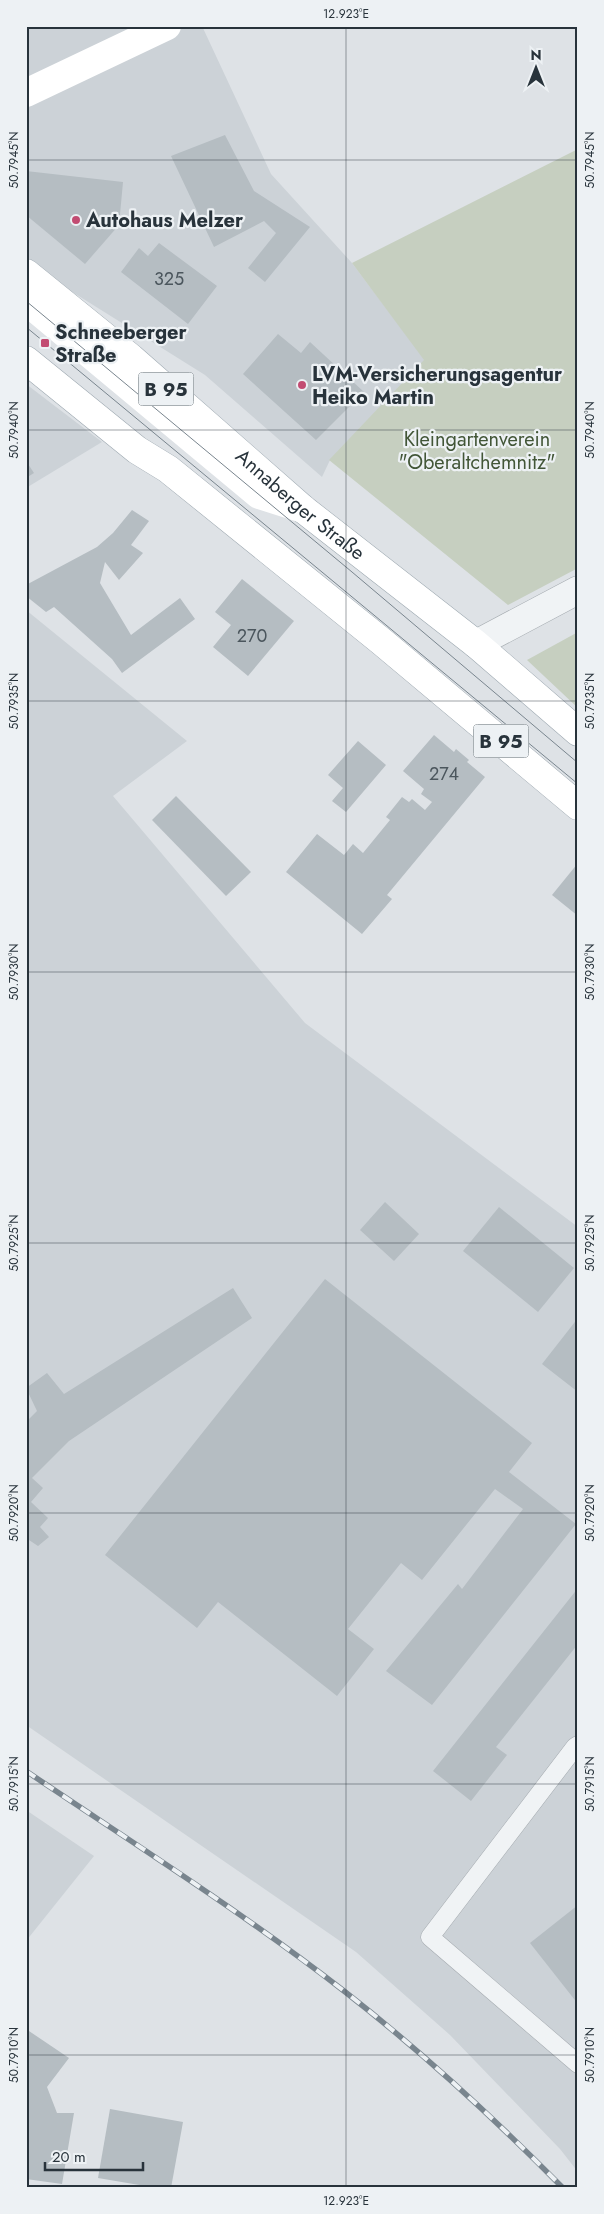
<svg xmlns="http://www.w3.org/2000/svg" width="604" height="2214" font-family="Jost,sans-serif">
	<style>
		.built { fill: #ccd2d7 }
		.green { fill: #c6cfc0 }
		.building { fill: #b5bdc2 }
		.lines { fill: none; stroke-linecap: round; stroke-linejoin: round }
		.lane-casing { stroke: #a4aaaf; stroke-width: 19 }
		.street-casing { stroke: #a4aaaf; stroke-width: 29 }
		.primary-casing { stroke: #9ea9b1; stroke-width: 29 }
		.lane { stroke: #f0f3f5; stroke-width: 18 }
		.street { stroke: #f0f3f5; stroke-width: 28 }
		.secondary { stroke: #fff; stroke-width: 28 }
		.primary { stroke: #fff; stroke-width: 28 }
		.tram { stroke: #79858e; stroke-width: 1 }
		.rail-casing { stroke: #79858e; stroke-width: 5.5 }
		.rail { stroke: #edf1f4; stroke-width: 4; stroke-dasharray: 11; stroke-linecap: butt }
		.ticks { fill: none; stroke: #28333b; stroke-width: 1; stroke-opacity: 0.45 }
		.poi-dot { fill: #c24c72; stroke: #edf1f4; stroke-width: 2 }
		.labels { text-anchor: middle; stroke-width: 4.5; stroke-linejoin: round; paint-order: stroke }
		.number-label { font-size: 18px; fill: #4b565d }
		.shield { fill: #edf1f4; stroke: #636c72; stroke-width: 1 }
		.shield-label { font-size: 19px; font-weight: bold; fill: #28333b }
		.poi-label { font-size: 20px; font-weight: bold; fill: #28333b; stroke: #edf1f4; text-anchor: start }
		.park-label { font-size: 20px; fill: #425637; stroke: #edf1f4 }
		.street-label { font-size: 20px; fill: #28333b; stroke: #edf1f4 }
		.neatline { fill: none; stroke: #28333b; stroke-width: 2 }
		.ticks-label { font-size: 12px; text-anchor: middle; fill: #28333b }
	</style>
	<rect width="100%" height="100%" fill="#dee2e6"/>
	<g class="built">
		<polygon points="26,26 202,26 271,174 352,263 425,360 330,460 322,477 205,375 26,263"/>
		<polygon points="26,384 102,442 26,488"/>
		<polygon points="26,610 187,741 113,796 305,1023 578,1227 578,2172 560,2149 450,2035 356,1952 26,1725"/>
		<polygon points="26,1810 94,1856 26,1941"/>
	</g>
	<g class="green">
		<polygon points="578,149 578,568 508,605 329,460 424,360 352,263"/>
		<polygon points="578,632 578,708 527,660"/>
	</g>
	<g class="building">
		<polygon points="225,135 254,191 310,227 265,282 248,268 276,233 264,221 214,247 171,156"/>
		<polygon points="26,171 123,182 119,225 85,264 26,215"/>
		<polygon points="159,243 217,286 188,324 121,272 139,248 148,256"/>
		<polygon points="278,334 301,353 310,342 364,392 316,440 243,374"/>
		<polygon points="26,461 34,473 26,478"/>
		<polygon points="132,510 149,521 131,545 143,553 119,580 105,562 100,583 131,635 180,598 195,619 122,673 112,659 54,607 46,612 26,596 26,585 97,547 113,533"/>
		<polygon points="242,579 294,621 248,676 213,647 231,625 215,612"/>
		<polygon points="434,735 454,752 456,749 469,760 467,762 485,777 387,895 392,899 362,934 286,872 317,834 344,855 353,844 363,853 390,820 386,817 402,797 409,802 412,799 425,810 432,802 421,794 424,789 403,771"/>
		<polygon points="358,741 386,765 346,812 332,801 343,788 328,775"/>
		<polygon points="176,796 251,872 226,896 152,820"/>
		<polygon points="578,863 578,916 552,895"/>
		<polygon points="385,1202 419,1234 394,1261 360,1230"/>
		<polygon points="499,1207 574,1268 538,1312 463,1251"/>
		<polygon points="325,1279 532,1443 509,1472 576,1524 432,1705 386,1671 458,1584 462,1589 523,1509 495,1489 422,1580 401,1563 348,1629 374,1649 337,1696 218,1602 197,1628 105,1555"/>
		<polygon points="233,1288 252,1318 69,1441 32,1478 43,1488 31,1502 48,1518 40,1527 49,1537 38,1546 26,1538 26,1422 37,1411 26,1388 47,1373 64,1394"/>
		<polygon points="578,1318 578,1392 542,1364"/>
		<polygon points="578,1588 578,1644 496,1747 507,1755 471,1801 433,1771"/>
		<polygon points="578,1905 578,2004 530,1943"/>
		<polygon points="26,2029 69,2058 47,2087 57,2113 74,2113 62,2184 26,2179"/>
		<polygon points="110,2109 183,2122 171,2188 157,2188 98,2178"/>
	</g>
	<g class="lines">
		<defs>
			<polyline id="lane" points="578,1745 575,1747 430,1937 578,2064"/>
			<polyline id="street" points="476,644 578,590"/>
			<g id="primary">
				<path id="s1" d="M26 273 131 358 303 509 476 644 578 732"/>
				<polyline points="26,360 137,450 168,469 381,641 578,806"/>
			</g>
		</defs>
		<use href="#lane" class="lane-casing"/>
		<use href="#street" class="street-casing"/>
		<use href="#primary" class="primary-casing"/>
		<use href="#lane" class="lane"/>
		<use href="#street" class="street"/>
		<g class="secondary">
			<polyline points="26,93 167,26"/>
			<polyline points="26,301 259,495 303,509"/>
		</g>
		<use href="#primary" class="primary"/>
		<g class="tram">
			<polyline points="26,301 352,572 578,763"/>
			<polyline points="26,327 578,784"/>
		</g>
		<defs>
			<path id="rail" d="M26 1771C133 1843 242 1912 344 1991 421 2051 494 2118 563 2188"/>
		</defs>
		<use href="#rail" class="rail-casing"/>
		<use href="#rail" class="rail"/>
	</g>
	<path class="ticks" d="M346 26V2188M26 160H578M26 430H578M26 701H578M26 972H578M26 1243H578M26 1513H578M26 1784H578M26 2055H578"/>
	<g class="poi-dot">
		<circle cx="76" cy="220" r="5"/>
		<rect x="40" y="338" width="10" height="10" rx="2.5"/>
		<circle cx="302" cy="385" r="5"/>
	</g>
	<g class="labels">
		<g class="number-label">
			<text x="169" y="285">325</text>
			<text x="252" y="642">270</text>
			<text x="444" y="780">274</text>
		</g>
		<g class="shield">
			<rect x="138.5" y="372.5" width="55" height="33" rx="4"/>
			<rect x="473.5" y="724.5" width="55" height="33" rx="4"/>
		</g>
		<g class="shield-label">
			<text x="166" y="396">B 95</text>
			<text x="501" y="748">B 95</text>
		</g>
		<g class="poi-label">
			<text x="86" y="227">Autohaus Melzer</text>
			<text x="55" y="339">Schneeberger<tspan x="55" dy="23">Straße</tspan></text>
			<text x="312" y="381">LVM-Versicherungsagentur<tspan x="312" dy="23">Heiko Martin</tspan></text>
		</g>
		<g class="park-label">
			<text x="477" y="446">Kleingartenverein<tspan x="477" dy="23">"Oberaltchemnitz"</tspan></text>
		</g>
		<g class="street-label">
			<text dy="7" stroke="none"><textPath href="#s1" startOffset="359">Annaberger Straße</textPath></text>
		</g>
	</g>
	<rect width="604" height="2214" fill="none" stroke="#edf1f4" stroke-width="55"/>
	<g transform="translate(536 68)" stroke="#edf1f4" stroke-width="4" paint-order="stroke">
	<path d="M0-4L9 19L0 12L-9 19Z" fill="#28333b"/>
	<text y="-8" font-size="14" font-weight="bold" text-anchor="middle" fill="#28333b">N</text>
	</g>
	<path d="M45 2162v8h98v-8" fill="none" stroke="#28333b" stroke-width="2.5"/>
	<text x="52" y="2162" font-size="15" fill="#28333b" stroke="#edf1f4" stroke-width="4" paint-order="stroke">20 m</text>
	<rect x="28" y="28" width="548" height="2158" class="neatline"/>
	<g class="ticks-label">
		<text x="346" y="18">12.923°E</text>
		<text transform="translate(14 160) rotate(-90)" y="4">50.7945°N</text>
		<text transform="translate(590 160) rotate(-90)" y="4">50.7945°N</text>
		<text transform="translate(14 430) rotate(-90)" y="4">50.7940°N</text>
		<text transform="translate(590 430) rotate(-90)" y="4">50.7940°N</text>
		<text transform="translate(14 701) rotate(-90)" y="4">50.7935°N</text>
		<text transform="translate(590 701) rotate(-90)" y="4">50.7935°N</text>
		<text transform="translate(14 972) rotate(-90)" y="4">50.7930°N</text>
		<text transform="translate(590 972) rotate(-90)" y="4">50.7930°N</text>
		<text transform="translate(14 1243) rotate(-90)" y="4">50.7925°N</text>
		<text transform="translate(590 1243) rotate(-90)" y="4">50.7925°N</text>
		<text transform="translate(14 1513) rotate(-90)" y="4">50.7920°N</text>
		<text transform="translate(590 1513) rotate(-90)" y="4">50.7920°N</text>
		<text transform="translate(14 1784) rotate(-90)" y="4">50.7915°N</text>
		<text transform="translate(590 1784) rotate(-90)" y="4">50.7915°N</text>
		<text transform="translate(14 2055) rotate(-90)" y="4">50.7910°N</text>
		<text transform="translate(590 2055) rotate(-90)" y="4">50.7910°N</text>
		<text x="346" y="2205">12.923°E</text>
	</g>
</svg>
